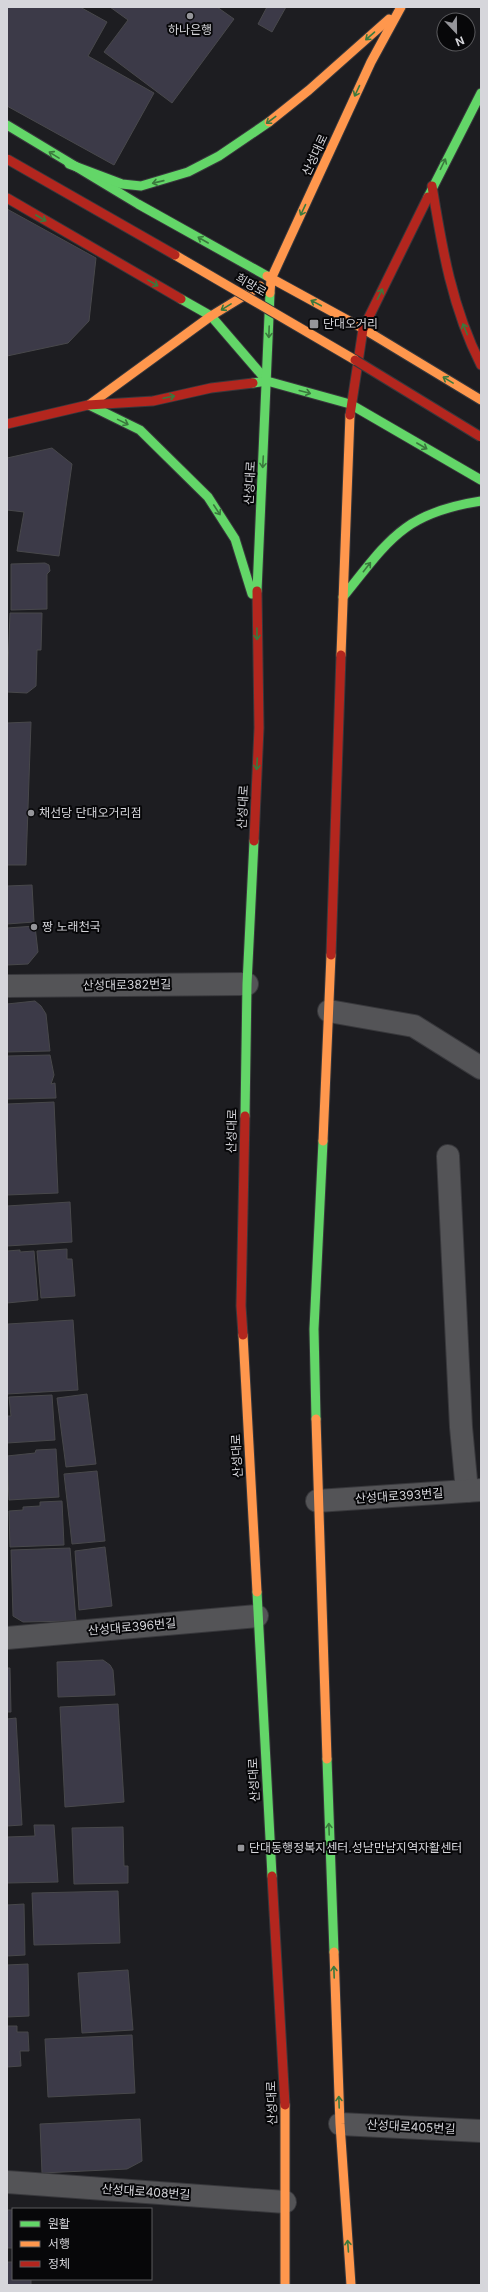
<svg xmlns="http://www.w3.org/2000/svg" width="488" height="2292" font-family="Inter,'Noto Sans KR',sans-serif">
	<style>
		.building { fill: #3c3a48; stroke: #48484b }
		.lines { fill: none; stroke-linecap: round; stroke-linejoin: round }
		.street-casing { stroke: #38383c; stroke-width: 24 }
		.fast-casing { stroke: #38383c; stroke-width: 11 }
		.slow-casing { stroke: #38383c; stroke-width: 11 }
		.jam-casing { stroke: #38383c; stroke-width: 11 }
		.street { stroke: #545457; stroke-width: 22 }
		.fast { stroke: #63d668; stroke-width: 9 }
		.slow { stroke: #ff974d; stroke-width: 9 }
		.jam { stroke: #b3261e; stroke-width: 9 }
		.slow-bridge-casing { stroke: #38383c; stroke-width: 11; stroke-linecap: butt }
		.jam-bridge-casing { stroke: #38383c; stroke-width: 11; stroke-linecap: butt }
		.slow-bridge { stroke: #ff974d; stroke-width: 9 }
		.jam-bridge { stroke: #b3261e; stroke-width: 9 }
		.oneway { stroke: #3a793d }
		.poi-dot { fill: #95959a; stroke: #070709; stroke-width: 1.5 }
		.labels { text-anchor: middle; stroke-width: 4; stroke-linejoin: round; paint-order: stroke }
		.poi-label { font-size: 12px; fill: #d6d6db; stroke: #070709; text-anchor: start }
		.street-label { font-size: 12px; fill: #d6d6db; stroke: #070709 }
	</style>
	<rect width="100%" height="100%" fill="#1d1d21"/>
	<g class="building">
		<polygon points="7,7 80,7 107,22 88,56 154,93 114,165 7,106"/>
		<polygon points="110,7 217,7 234,19 172,103 104,52 128,20"/>
		<polygon points="267,7 286,7 272,32 258,24"/>
		<polygon points="7,209 96,258 89,321 68,343 7,356"/>
		<polygon points="52,448 72,464 59,556 17,551 24,512 7,510 7,458"/>
		<polygon points="45,563 49,565 50,571 47,574 47,609 11,610 11,564"/>
		<polygon points="10,613 42,613 41,650 37,650 36,686 27,693 7,692"/>
		<polygon points="31,722 26,865 7,865 7,723"/>
		<polygon points="32,885 34,922 7,924 7,886"/>
		<polygon points="35,926 38,952 28,964 7,965 7,928"/>
		<polygon points="35,1001 41,1006 46,1014 50,1051 7,1052 7,1004"/>
		<polygon points="50,1055 54,1075 51,1084 55,1083 56,1098 7,1099 7,1056"/>
		<polygon points="54,1102 58,1193 7,1195 7,1104"/>
		<polygon points="70,1202 72,1242 7,1246 7,1206"/>
		<polygon points="67,1249 67,1259 72,1259 75,1296 41,1298 37,1251"/>
		<polygon points="20,1250 20,1252 34,1251 38,1300 7,1303 7,1251"/>
		<polygon points="73,1320 78,1390 7,1394 8,1324"/>
		<polygon points="87,1394 96,1464 66,1467 57,1398"/>
		<polygon points="52,1395 55,1440 7,1443 7,1416 11,1416 9,1397"/>
		<polygon points="56,1449 59,1497 9,1500 7,1456 35,1453 36,1450"/>
		<polygon points="97,1471 105,1541 72,1544 64,1474"/>
		<polygon points="62,1501 64,1545 10,1547 9,1511 23,1510 23,1507 40,1506 40,1502"/>
		<polygon points="105,1547 112,1606 79,1610 75,1551"/>
		<polygon points="70,1548 76,1621 23,1622 13,1616 11,1550"/>
		<polygon points="103,1660 110,1665 113,1670 115,1695 58,1697 57,1662"/>
		<polygon points="7,1668 10,1668 11,1712 7,1712"/>
		<polygon points="118,1704 124,1802 65,1807 60,1707"/>
		<polygon points="16,1718 22,1825 7,1826 7,1719"/>
		<polygon points="34,1825 54,1825 58,1882 7,1883 7,1837 35,1836"/>
		<polygon points="123,1827 124,1866 128,1866 128,1883 74,1884 72,1828"/>
		<polygon points="118,1891 120,1943 34,1945 32,1893"/>
		<polygon points="24,1904 25,1955 7,1956 7,1905"/>
		<polygon points="28,1964 29,2016 7,2017 7,1965"/>
		<polygon points="128,1970 133,2030 82,2033 78,1973"/>
		<polygon points="7,2026 17,2026 17,2032 28,2032 29,2051 20,2051 21,2066 7,2067"/>
		<polygon points="132,2035 135,2093 48,2097 45,2039"/>
		<polygon points="140,2119 142,2161 127,2169 42,2173 40,2124"/>
		<rect x="7" y="2210" width="6" height="38"/>
		<polygon points="7,2262 13,2262 13,2279 31,2279 31,2285 7,2285"/>
	</g>
	<g class="lines">
		<defs>
			<g id="street">
				<polyline points="7,986 247,984"/>
				<polyline points="329,1011 414,1026 481,1068"/>
				<polyline points="448,1156 461,1427 467,1491"/>
				<polyline points="317,1501 481,1490"/>
				<polyline points="7,1638 257,1616"/>
				<polyline points="340,2124 481,2131"/>
				<polyline points="7,2182 285,2202"/>
			</g>
			<g id="fast">
				<polyline points="7,125 138,204 267,276"/>
				<polyline points="69,164 122,184 141,186 188,172 219,156 269,122"/>
				<polyline points="428,197 481,93"/>
				<polyline points="181,299 211,316 267,381"/>
				<polyline points="253,383 267,381 350,404 481,480"/>
				<polyline points="89,405 140,430 208,497 235,539 252,594"/>
				<polyline points="257,591 270,293"/>
				<path d="M343 597C389 540 403 513 481 501"/>
				<polyline points="245,1116 247,984 254,841"/>
				<polyline points="316,1419 314,1329 323,1141"/>
				<polyline points="257,1592 272,1876"/>
				<polyline points="327,1759 334,1952"/>
			</g>
			<g id="slow">
				<polyline points="269,122 309,90 389,19"/>
				<polyline points="267,276 362,328 481,400"/>
				<polyline points="270,293 271,279 371,62 401,7"/>
				<polyline points="89,405 211,316 260,286"/>
				<polyline points="341,655 350,415"/>
				<polyline points="323,1141 331,955"/>
				<polyline points="243,1335 257,1592"/>
				<polyline points="316,1419 327,1759"/>
				<polyline points="334,1952 340,2124 351,2285"/>
				<polyline points="285,2105 285,2285"/>
			</g>
			<g id="jam">
				<path d="M432 186C442 248 452 308 481 365"/>
				<polyline points="7,198 181,299"/>
				<polyline points="350,415 363,329 428,197"/>
				<polyline points="7,424 88,405 153,401 211,388 253,383"/>
				<polyline points="254,841 259,728 257,591"/>
				<polyline points="331,955 341,655"/>
				<polyline points="243,1335 241,1306 245,1116"/>
				<polyline points="272,1876 285,2105"/>
			</g>
		</defs>
		<use href="#street" class="street-casing"/>
		<use href="#fast" class="fast-casing"/>
		<use href="#slow" class="slow-casing"/>
		<use href="#jam" class="jam-casing"/>
		<use href="#street" class="street"/>
		<use href="#fast" class="fast"/>
		<use href="#slow" class="slow"/>
		<use href="#jam" class="jam"/>
		<defs>
			<polyline id="slow-bridge" points="175,255 355,360"/>
			<g id="jam-bridge">
				<polyline points="7,159 175,255"/>
				<polyline points="355,360 481,437"/>
			</g>
		</defs>
		<use href="#slow-bridge" class="slow-bridge-casing"/>
		<use href="#jam-bridge" class="jam-bridge-casing"/>
		<use href="#slow-bridge" class="slow-bridge"/>
		<use href="#jam-bridge" class="jam-bridge"/>
	</g>
	<defs><path id="oneway-shaft" d="M-6 0H5M1.5-3L5.5 0L1.5 3" fill="none" stroke-width="1.6" stroke-linecap="round" stroke-linejoin="round"/></defs>
	<g class="oneway">
		<use href="#oneway-shaft" transform="translate(370 36) rotate(139)"/>
		<use href="#oneway-shaft" transform="translate(357 91) rotate(115)"/>
		<use href="#oneway-shaft" transform="translate(271 120) rotate(143)"/>
		<use href="#oneway-shaft" transform="translate(54 155) rotate(-148)"/>
		<use href="#oneway-shaft" transform="translate(443 164) rotate(-64)"/>
		<use href="#oneway-shaft" transform="translate(158 182) rotate(167)"/>
		<use href="#oneway-shaft" transform="translate(303 210) rotate(115)"/>
		<use href="#oneway-shaft" transform="translate(41 218) rotate(30)"/>
		<use href="#oneway-shaft" transform="translate(203 240) rotate(-150)"/>
		<use href="#oneway-shaft" transform="translate(153 283) rotate(30)"/>
		<use href="#oneway-shaft" transform="translate(380 294) rotate(-64)"/>
		<use href="#oneway-shaft" transform="translate(316 303) rotate(-152)"/>
		<use href="#oneway-shaft" transform="translate(226 307) rotate(148)"/>
		<use href="#oneway-shaft" transform="translate(465 329) rotate(-112)"/>
		<use href="#oneway-shaft" transform="translate(269 332) rotate(92)"/>
		<use href="#oneway-shaft" transform="translate(448 380) rotate(-149)"/>
		<use href="#oneway-shaft" transform="translate(305 392) rotate(15)"/>
		<use href="#oneway-shaft" transform="translate(169 397) rotate(-12)"/>
		<use href="#oneway-shaft" transform="translate(123 422) rotate(26)"/>
		<use href="#oneway-shaft" transform="translate(422 446) rotate(30)"/>
		<use href="#oneway-shaft" transform="translate(263 462) rotate(93)"/>
		<use href="#oneway-shaft" transform="translate(217 510) rotate(57)"/>
		<use href="#oneway-shaft" transform="translate(367 567) rotate(-52)"/>
		<use href="#oneway-shaft" transform="translate(257 634) rotate(89)"/>
		<use href="#oneway-shaft" transform="translate(257 764) rotate(93)"/>
		<use href="#oneway-shaft" transform="translate(329 1829) rotate(-92)"/>
		<use href="#oneway-shaft" transform="translate(334 1972) rotate(-92)"/>
		<use href="#oneway-shaft" transform="translate(339 2102) rotate(-92)"/>
		<use href="#oneway-shaft" transform="translate(348 2246) rotate(-94)"/>
	</g>
	<g class="poi-dot">
		<circle cx="190" cy="16" r="4"/>
		<rect x="309" y="319" width="10" height="10" rx="2"/>
		<circle cx="31" cy="813" r="4"/>
		<circle cx="34" cy="927" r="4"/>
		<rect x="237" y="1844" width="8" height="8" rx="2"/>
	</g>
	<g class="labels">
		<g class="poi-label">
			<text x="190" y="34" text-anchor="middle">하나은행</text>
			<text x="323" y="328">단대오거리</text>
			<text x="39" y="817">채선당 단대오거리점</text>
			<text x="42" y="931">짱 노래천국</text>
			<text x="249" y="1852">단대동행정복지센터.성남만남지역자활센터</text>
		</g>
		<g class="street-label">
			<text transform="translate(315 155) rotate(-65)" y="4">산성대로</text>
			<text transform="translate(251 285) rotate(30)" y="4">희망로</text>
			<text transform="translate(250 483) rotate(-87)" y="4">산성대로</text>
			<text transform="translate(243 807) rotate(-87)" y="4">산성대로</text>
			<text transform="translate(127 985) rotate(-1)" y="4">산성대로382번길</text>
			<text transform="translate(232 1131) rotate(-89)" y="4">산성대로</text>
			<text transform="translate(237 1456) rotate(-93)" y="4">산성대로</text>
			<text transform="translate(399 1496) rotate(-4)" y="4">산성대로393번길</text>
			<text transform="translate(132 1627) rotate(-5)" y="4">산성대로396번길</text>
			<text transform="translate(254 1780) rotate(-93)" y="4">산성대로</text>
			<text transform="translate(272 2103) rotate(-92)" y="4">산성대로</text>
			<text transform="translate(411 2127) rotate(3)" y="4">산성대로405번길</text>
			<text transform="translate(146 2192) rotate(4)" y="4">산성대로408번길</text>
		</g>
	</g>
	<rect width="488" height="2292" fill="none" stroke="#d6d6db" stroke-width="16"/>
	<rect x="12" y="2208" width="140" height="72" fill="#070709" stroke="#5a5a5d"/>
	<rect x="20" y="2221" width="20" height="6" fill="#63d668" stroke="#5a5a5d"/>
	<text x="48" y="2228" font-size="12" fill="#d6d6db">원활</text>
	<rect x="20" y="2241" width="20" height="6" fill="#ff974d" stroke="#5a5a5d"/>
	<text x="48" y="2248" font-size="12" fill="#d6d6db">서행</text>
	<rect x="20" y="2261" width="20" height="6" fill="#b3261e" stroke="#5a5a5d"/>
	<text x="48" y="2268" font-size="12" fill="#d6d6db">정체</text>
	<g transform="translate(456 32) rotate(158)"><circle r="19" fill="#070709" stroke="#5a5a5d"/>
	<path d="M0-3L7 15L0 10L-7 15Z" fill="#95959a"/>
	<text y="-6" font-size="11" font-weight="bold" text-anchor="middle" fill="#d6d6db">N</text>
	</g>
</svg>
